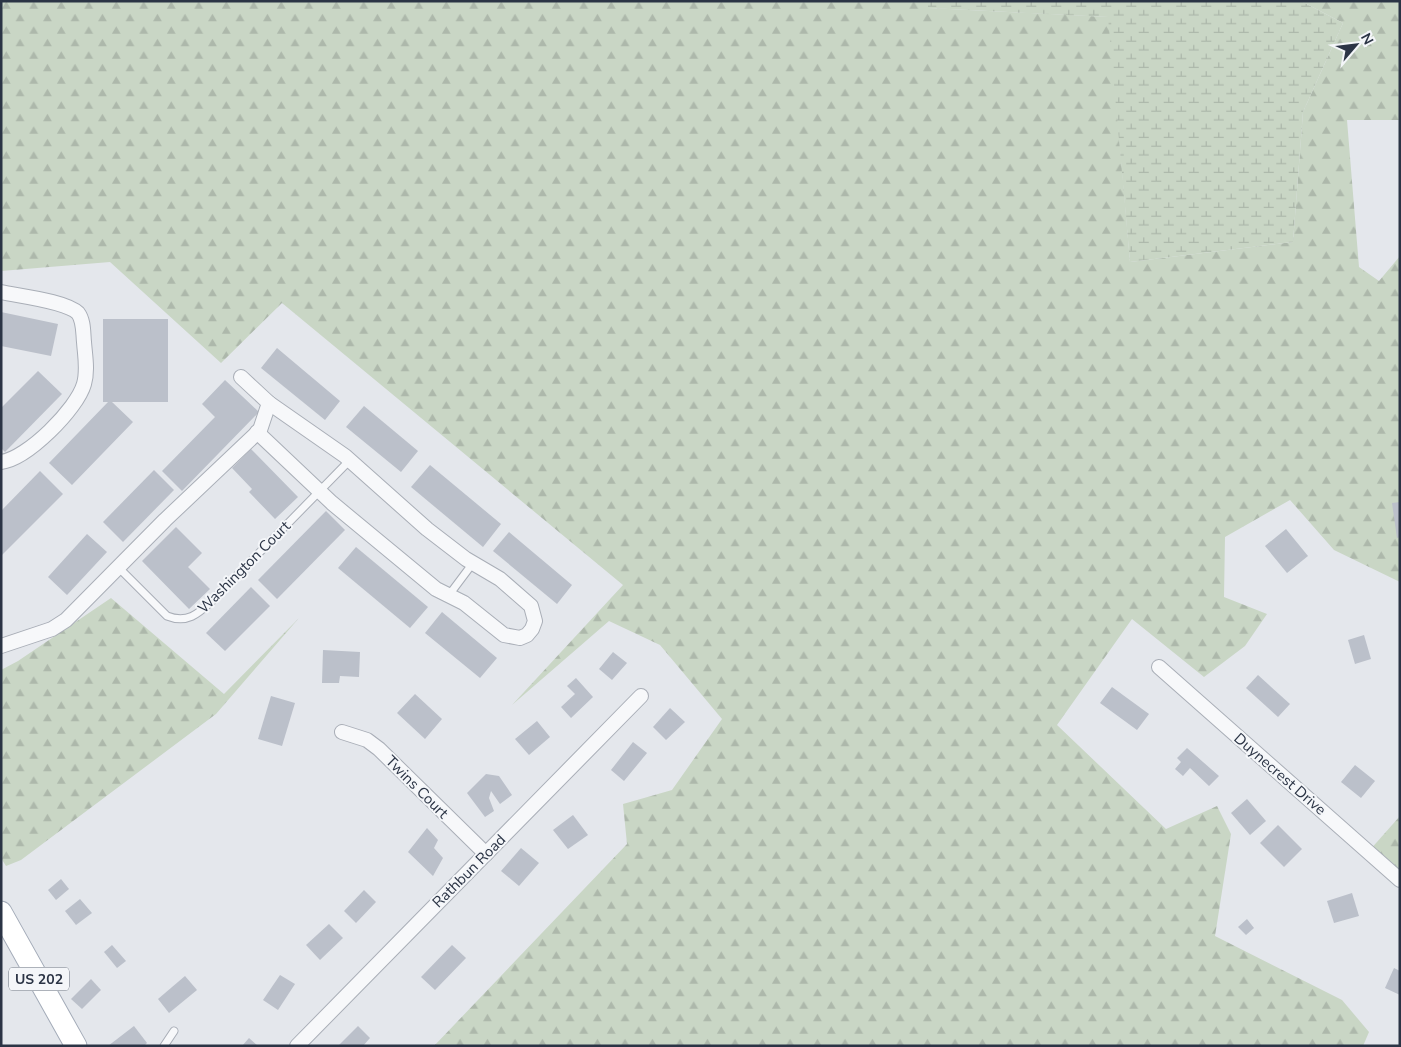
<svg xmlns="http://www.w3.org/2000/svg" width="1401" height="1047" font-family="'Nunito Sans',sans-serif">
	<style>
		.forest { fill: url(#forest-firs) }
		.wetland { fill: url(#wetland-marsh) }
		.building { fill: #bbc0ca }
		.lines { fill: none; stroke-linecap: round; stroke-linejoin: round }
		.service-casing { stroke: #a9aeb7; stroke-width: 9 }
		.minor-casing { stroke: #a9aeb7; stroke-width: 16 }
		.primary-casing { stroke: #a3abb8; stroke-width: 23 }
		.service { stroke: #f7f8fa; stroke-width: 7 }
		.minor { stroke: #f7f8fa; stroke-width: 14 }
		.primary { stroke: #fff; stroke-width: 21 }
		.labels { text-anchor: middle; stroke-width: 4; stroke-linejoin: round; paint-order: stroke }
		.shield { fill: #f4f6f9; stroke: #676e7b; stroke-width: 1 }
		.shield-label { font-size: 14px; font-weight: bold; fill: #2b3445 }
		.street-label { font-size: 15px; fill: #2b3445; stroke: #f4f6f9 }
	</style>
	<defs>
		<pattern id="forest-firs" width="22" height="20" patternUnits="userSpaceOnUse" patternTransform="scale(1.25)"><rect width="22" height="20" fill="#c9d6c5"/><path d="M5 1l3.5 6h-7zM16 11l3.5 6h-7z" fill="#adb8ab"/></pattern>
		<pattern id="wetland-marsh" width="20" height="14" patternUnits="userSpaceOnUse" patternTransform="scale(1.25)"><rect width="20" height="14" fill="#c9d6c5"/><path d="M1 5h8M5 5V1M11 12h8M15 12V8" fill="none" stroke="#adb8ab"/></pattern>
	</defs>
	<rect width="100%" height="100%" fill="#e4e7ec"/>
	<g class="forest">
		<polygon points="1,1 928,1 929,8 1109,17 1130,262 1293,242 1303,112 1343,23 1301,1 1400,1 1400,120 1347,120 1359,267 1379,281 1400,256 1400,582 1334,550 1290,500 1225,537 1224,597 1267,614 1245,646 1204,677 1132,619 1057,725 1166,829 1217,806 1231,834 1215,936 1342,1000 1369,1032 1363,1046 434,1046 627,844 623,804 672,790 722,719 660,645 609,621 512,705 623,585 282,303 221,363 110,262 1,271"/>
		<polygon points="111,598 224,694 299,618 216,714 21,860 6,866 1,858 1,670 18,661"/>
		<polygon points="1400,816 1400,878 1369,851"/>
	</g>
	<polygon class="wetland" points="928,1 1301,1 1343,23 1303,112 1293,242 1130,262 1108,17 928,8"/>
	<g class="building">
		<polygon points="1,312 58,324 51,356 1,346"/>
		<polygon points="103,319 168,319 168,402 112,402 133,422 72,485 49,463 108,402 103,402"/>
		<polygon points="277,348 340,401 325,420 261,368"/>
		<polygon points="38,371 62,394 5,452 1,448 1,408"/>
		<polygon points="225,380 259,412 182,491 162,471 215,417 202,404"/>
		<polygon points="364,406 418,451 401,472 346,427"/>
		<polygon points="251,449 298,497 275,519 249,492 252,489 232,468"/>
		<polygon points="430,465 501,524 483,547 411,487"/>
		<polygon points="154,470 174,490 123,542 103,522"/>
		<polygon points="40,471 63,494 2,555 1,511"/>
		<polygon points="1400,502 1400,537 1397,538 1392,503"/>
		<polygon points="326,511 345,530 277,599 258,580"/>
		<polygon points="176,527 202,553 188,567 210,589 189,609 142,561"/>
		<polygon points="1286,529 1308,556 1287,573 1265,546"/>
		<polygon points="509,532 572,585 557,604 493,551"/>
		<polygon points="87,534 107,552 67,595 48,577"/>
		<polygon points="356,547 428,607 410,628 338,568"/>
		<polygon points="251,587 270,606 225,651 206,633"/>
		<polygon points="442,612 497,658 480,678 425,633"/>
		<polygon points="1364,635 1371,659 1355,664 1348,640"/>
		<polygon points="323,650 360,652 359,677 340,676 339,683 322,683"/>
		<polygon points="613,652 627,663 612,680 599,669"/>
		<polygon points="1258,675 1290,704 1278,717 1246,688"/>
		<polygon points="576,678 593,697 571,718 561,707 575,694 567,686"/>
		<polygon points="1112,687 1149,714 1137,730 1100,703"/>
		<polygon points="415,694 442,719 425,739 397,713"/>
		<polygon points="271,696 295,703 282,746 258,739"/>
		<polygon points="670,708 685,722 666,740 653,727"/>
		<polygon points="537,721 550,737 529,755 515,739"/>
		<polygon points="633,742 647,753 624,781 611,770"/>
		<polygon points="1187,748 1219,776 1209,786 1190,768 1183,776 1175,769 1181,762 1177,758"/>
		<polygon points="1355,765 1375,781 1361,798 1341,782"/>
		<polygon points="486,774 499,776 512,795 500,804 491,791 489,798 494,811 485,817 467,793"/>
		<polygon points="1247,799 1266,821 1250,835 1231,813"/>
		<polygon points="573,815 588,835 568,849 553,830"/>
		<polygon points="1278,825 1302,849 1284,867 1260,843"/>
		<polygon points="427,828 438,840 434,848 443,858 433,876 408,852"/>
		<polygon points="521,848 539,863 519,886 501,871"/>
		<polygon points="61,879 69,889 56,900 48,890"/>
		<polygon points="364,890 376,902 356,923 344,911"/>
		<polygon points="1352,893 1359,916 1334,923 1327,901"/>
		<polygon points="80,899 92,913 76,925 65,911"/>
		<polygon points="1247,919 1254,928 1246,935 1238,927"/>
		<polygon points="329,924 343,938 320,960 306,945"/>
		<polygon points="112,945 126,961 117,968 104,952"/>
		<polygon points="452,945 466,958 435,990 421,977"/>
		<polygon points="1394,968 1400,971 1400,995 1385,988"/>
		<polygon points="280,975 295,984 278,1010 263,1000"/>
		<polygon points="185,976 197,990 169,1013 158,999"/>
		<polygon points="91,979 101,990 82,1009 71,999"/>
		<polygon points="134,1026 147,1043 144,1046 108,1046"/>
		<polygon points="358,1026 370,1038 363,1046 338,1046"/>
		<polygon points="249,1038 258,1046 242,1046"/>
	</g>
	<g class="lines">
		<defs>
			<g id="service">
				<path d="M119 568 167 616C187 624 198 614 212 601L350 460"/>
				<polyline points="449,595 473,563"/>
				<polyline points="164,1046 174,1031"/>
			</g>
			<g id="minor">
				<path d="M1 292C19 296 66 301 78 313 84 321 83 333 84 342 85 356 88 370 84 384 77 409 27 459 1 462"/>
				<polyline points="257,432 332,503 436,589 464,603 504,635 520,638 527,635 532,629 535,621 531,606 500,579 466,559 427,529 345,456 269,403"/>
				<polyline points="1,646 52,629 66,620 165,520 260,430 269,403 241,377"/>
				<polyline points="1159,667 1400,880"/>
				<polyline points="342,732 367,740 379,749 486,854"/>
				<polyline points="297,1046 641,696"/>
			</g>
			<polyline id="primary" points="1,912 76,1046"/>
		</defs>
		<use href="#service" class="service-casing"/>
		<use href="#minor" class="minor-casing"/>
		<use href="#primary" class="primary-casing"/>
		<use href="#service" class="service"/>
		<use href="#minor" class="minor"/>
		<use href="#primary" class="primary"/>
	</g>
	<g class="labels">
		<rect class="shield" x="9" y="967.5" width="60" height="23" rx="4"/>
		<g class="shield-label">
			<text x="39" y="984">US 202</text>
		</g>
		<g class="street-label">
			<text transform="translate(244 567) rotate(-45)" y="5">Washington Court</text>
			<text transform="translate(1280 774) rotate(41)" y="5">Duynecrest Drive</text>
			<text transform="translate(417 787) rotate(45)" y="5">Twins Court</text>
			<text transform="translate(469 871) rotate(-45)" y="5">Rathbun Road</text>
		</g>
	</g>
	<rect width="1401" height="1047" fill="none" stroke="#2b3445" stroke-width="5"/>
	<g transform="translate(1356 45) rotate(62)" stroke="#f4f6f9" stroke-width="4" paint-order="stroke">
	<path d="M0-4L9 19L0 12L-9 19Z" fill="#2b3445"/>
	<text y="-8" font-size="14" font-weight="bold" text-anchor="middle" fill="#2b3445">N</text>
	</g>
</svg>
